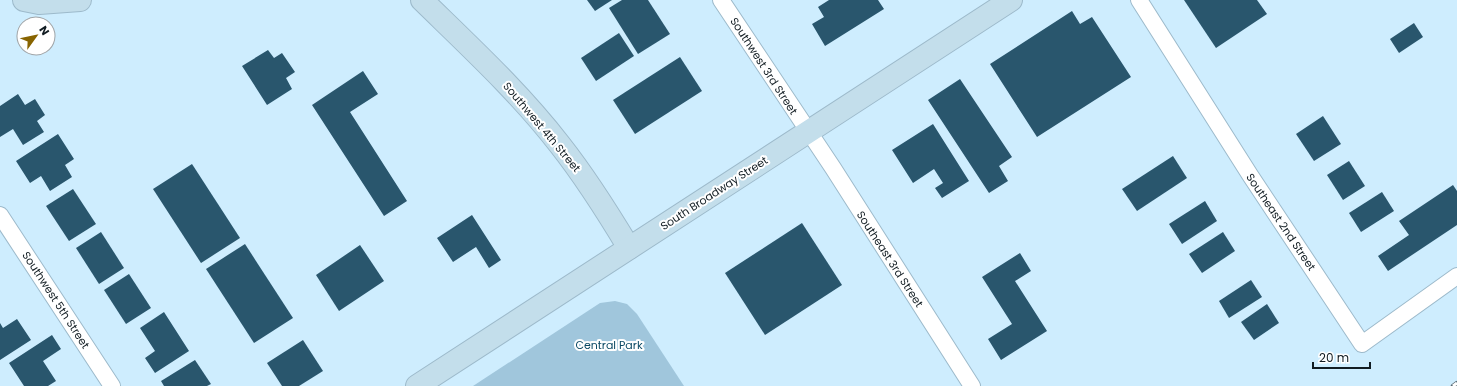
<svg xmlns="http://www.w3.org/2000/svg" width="1457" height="386" font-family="Poppins,sans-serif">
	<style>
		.green { fill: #a0c6dc }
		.building { fill: #29566d }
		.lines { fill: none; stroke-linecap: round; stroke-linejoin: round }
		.street-casing { stroke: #9dbacb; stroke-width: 18 }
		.secondary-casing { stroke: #9dbacb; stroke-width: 24 }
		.street { stroke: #fff; stroke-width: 16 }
		.secondary { stroke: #c3deeb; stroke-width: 22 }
		.rail-casing { stroke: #576973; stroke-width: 4.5 }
		.rail { stroke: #fff; stroke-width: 3; stroke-dasharray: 9; stroke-linecap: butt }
		.labels { text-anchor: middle; stroke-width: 4; stroke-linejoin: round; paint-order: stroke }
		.street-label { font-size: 11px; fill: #111c22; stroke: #fff }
		.park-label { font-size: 11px; fill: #0b4964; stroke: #fff }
	</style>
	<rect width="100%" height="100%" fill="#ceedfe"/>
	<polygon class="green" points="615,301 627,304 637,314 684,386 473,386 600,303"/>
	<g class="building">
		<polygon points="587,0 612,0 595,11"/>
		<polygon points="622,0 648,0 670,34 638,54 609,8"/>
		<polygon points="829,0 878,0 884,9 825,46 812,24 824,17 818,7"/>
		<polygon points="1184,0 1257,0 1267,14 1216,48"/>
		<polygon points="1072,11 1080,24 1092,17 1131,77 1037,137 990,64"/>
		<polygon points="1414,23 1423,37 1399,53 1390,39"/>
		<polygon points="619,33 634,56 596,81 581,58"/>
		<polygon points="268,50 274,58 282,53 295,72 286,78 292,89 267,105 242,66"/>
		<polygon points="680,57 702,91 635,134 613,100"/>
		<polygon points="363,71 378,94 350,112 407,201 384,216 312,105"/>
		<polygon points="960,79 1012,157 999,166 1008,181 989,193 928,100"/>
		<polygon points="18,94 25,105 35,99 45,115 37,121 44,132 23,145 13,129 0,137 0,106"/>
		<polygon points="1323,116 1341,144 1314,161 1296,134"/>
		<polygon points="933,124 969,181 942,198 935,188 943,183 934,169 913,183 892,150"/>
		<polygon points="58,134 74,159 65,165 72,177 50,191 41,176 30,183 16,161"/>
		<polygon points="1173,156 1187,178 1137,211 1122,189"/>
		<polygon points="1349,161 1365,186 1343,200 1327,175"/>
		<polygon points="192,164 240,238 201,263 153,189"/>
		<polygon points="1453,185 1457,191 1457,225 1388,271 1378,256 1409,235 1399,221"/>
		<polygon points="73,189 96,224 69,241 46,206"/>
		<polygon points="1382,192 1394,211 1361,232 1349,213"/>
		<polygon points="1205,201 1217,221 1182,244 1169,224"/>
		<polygon points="472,215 501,260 489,268 476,247 453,262 437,238"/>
		<polygon points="802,223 842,285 765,335 725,273"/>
		<polygon points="101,232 124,268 99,284 76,248"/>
		<polygon points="1223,232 1235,251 1202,273 1189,254"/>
		<polygon points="245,244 293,318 254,343 206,269"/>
		<polygon points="360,245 384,281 339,311 316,275"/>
		<polygon points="1020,253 1031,271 1015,281 1047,331 1001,360 988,339 1012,324 982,277"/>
		<polygon points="129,274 151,308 126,324 104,290"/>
		<polygon points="1251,280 1262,297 1229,318 1219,301"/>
		<polygon points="1267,304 1279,323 1254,340 1241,322"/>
		<polygon points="164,312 189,351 155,373 145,358 155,351 140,328"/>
		<polygon points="17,319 31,340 0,360 0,323 3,328"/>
		<polygon points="52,335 61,349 43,361 56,381 48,386 24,386 9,363"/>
		<polygon points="303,340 323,371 299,386 282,386 267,363"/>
		<polygon points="195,360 211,384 207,386 164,386 161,381"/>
	</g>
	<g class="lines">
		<defs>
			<g id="street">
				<polyline points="721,0 833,168 972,386"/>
				<polyline points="1139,0 1250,175 1362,344 1457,276"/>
				<polyline points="0,215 112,386"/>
			</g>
			<g id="secondary">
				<polyline points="24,0 39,3 80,0"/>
				<path d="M422 0C470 47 519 92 560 145 586 178 608 213 629 248"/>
				<polyline points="417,386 1011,0"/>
			</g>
		</defs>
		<use href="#street" class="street-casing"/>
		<use href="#secondary" class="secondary-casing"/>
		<use href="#street" class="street"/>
		<use href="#secondary" class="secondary"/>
		<defs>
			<polyline id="rail" points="1453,386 1457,383"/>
		</defs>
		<use href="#rail" class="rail-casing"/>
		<use href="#rail" class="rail"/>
	</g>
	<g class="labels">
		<g class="street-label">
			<text transform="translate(764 66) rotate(57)" y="4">Southwest 3rd Street</text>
			<text transform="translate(542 127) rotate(50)" y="4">Southwest 4th Street</text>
			<text transform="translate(714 193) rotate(-33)" y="4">South Broadway Street</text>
			<text transform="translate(1281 222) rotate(56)" y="4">Southeast 2nd Street</text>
			<text transform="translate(890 259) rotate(57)" y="4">Southeast 3rd Street</text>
			<text transform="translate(56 300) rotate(57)" y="4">Southwest 5th Street</text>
		</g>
		<g class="park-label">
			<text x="609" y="349">Central Park</text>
		</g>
	</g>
	<g transform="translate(36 36) rotate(57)"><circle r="19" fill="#ffffff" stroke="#a0a4a7"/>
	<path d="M0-3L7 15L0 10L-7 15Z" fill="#886400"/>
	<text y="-6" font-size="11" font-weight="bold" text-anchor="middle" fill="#111c22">N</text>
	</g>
	<path d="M1313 362v6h57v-6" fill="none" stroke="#111c22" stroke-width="2"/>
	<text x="1319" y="362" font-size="12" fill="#111c22" stroke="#ffffff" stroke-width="3" paint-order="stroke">20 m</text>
</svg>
